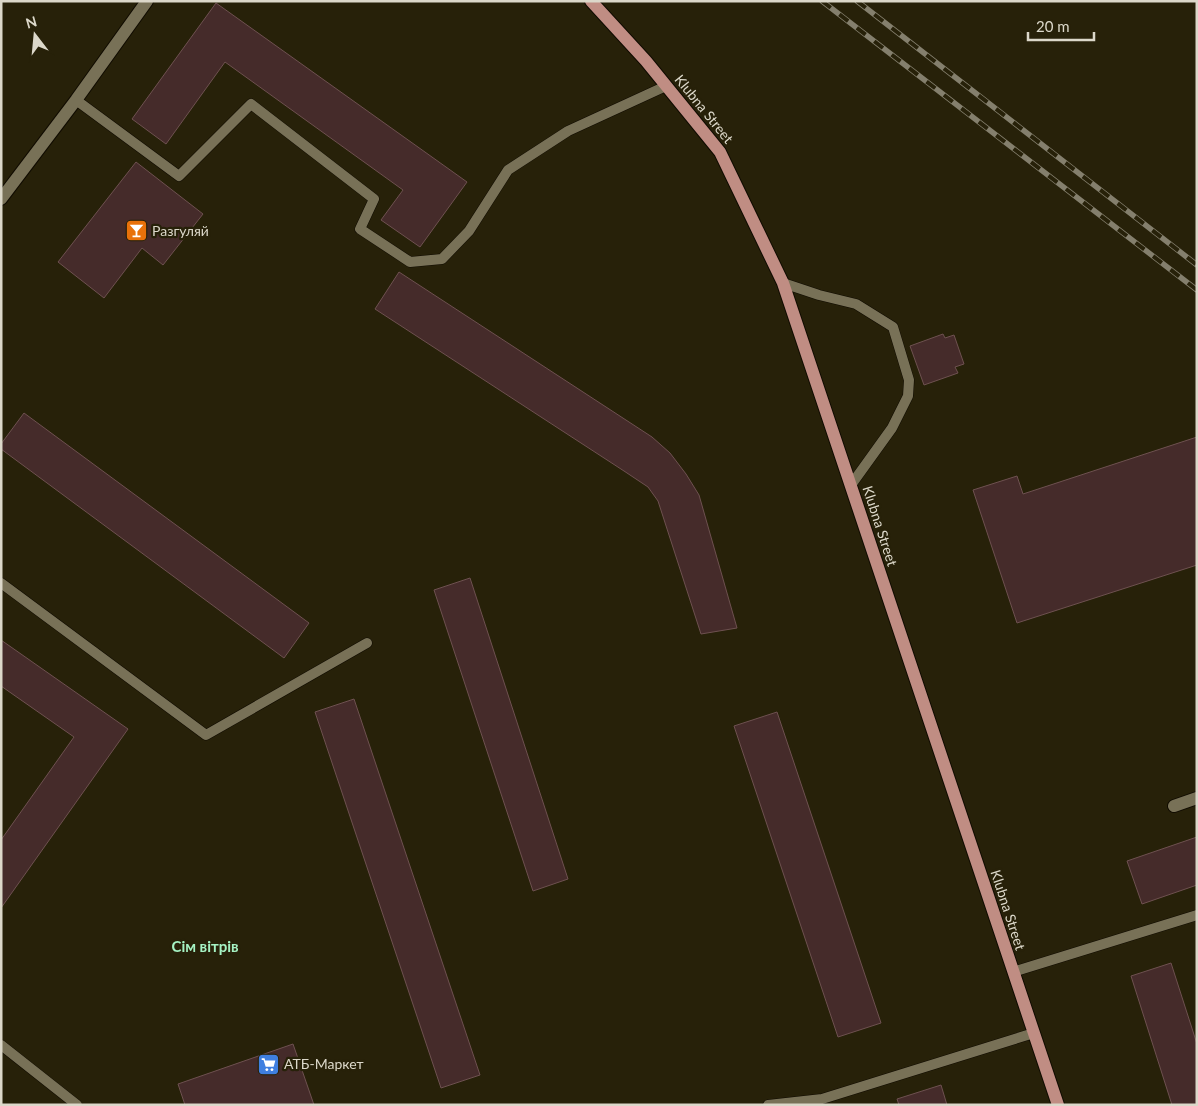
<svg xmlns="http://www.w3.org/2000/svg" width="1198" height="1106" font-family="Lato,sans-serif">
	<style>
		.building { fill: #452b2a; stroke: #6e5150 }
		.lines { fill: none; stroke-linecap: round; stroke-linejoin: round }
		.lane-casing { stroke: #100b00; stroke-width: 11 }
		.street-casing { stroke: #100b00; stroke-width: 14 }
		.primary-casing { stroke: #100b00; stroke-width: 14 }
		.lane { stroke: #787157; stroke-width: 10 }
		.street { stroke: #787157; stroke-width: 12 }
		.primary { stroke: #c08d83; stroke-width: 12 }
		.rail-casing { stroke: #847f6d; stroke-width: 5.5 }
		.rail { stroke: #272109; stroke-width: 4; stroke-dasharray: 11; stroke-linecap: butt }
		.labels { text-anchor: middle; stroke-width: 4.5; stroke-linejoin: round; paint-order: stroke }
		.street-label { font-size: 14px; fill: #dcd8ca; stroke: #272109 }
		.poi-label { font-size: 14px; fill: #dcd8ca; stroke: #272109; text-anchor: start }
		.neighbourhood-label { font-size: 15px; font-weight: bold; fill: #a6f3c4; stroke: #272109 }
	</style>
	<rect width="100%" height="100%" fill="#272109"/>
	<g class="building">
		<polygon points="216,3 467,182 420,247 381,220 403,190 225,62 166,144 132,119"/>
		<polygon points="136,162 203,214 163,265 142,248 104,298 58,262"/>
		<polygon points="399,272 652,437 670,453 686,474 699,495 737,628 701,634 658,501 648,487 624,471 375,309"/>
		<polygon points="943,334 945,338 954,335 964,364 955,367 958,373 924,385 910,346"/>
		<polygon points="24,413 309,623 284,658 1,449 1,444"/>
		<polygon points="1197,437 1197,565 1017,623 973,490 1017,476 1023,494"/>
		<polygon points="470,578 568,879 533,891 434,590"/>
		<polygon points="1,640 128,729 1,908 1,840 74,737 1,686"/>
		<polygon points="354,699 480,1075 441,1088 315,712"/>
		<polygon points="777,712 881,1023 838,1037 734,726"/>
		<polygon points="1197,837 1197,885 1142,904 1127,861"/>
		<polygon points="1171,963 1197,1044 1197,1105 1172,1105 1131,976"/>
		<polygon points="293,1044 314,1105 185,1105 178,1084"/>
		<polygon points="941,1085 947,1105 899,1105 897,1099"/>
	</g>
	<g class="lines">
		<defs>
			<g id="lane">
				<polyline points="76,100 179,176 251,104 374,199 360,229 410,262 442,259 469,231 508,170 568,131 666,86"/>
				<polyline points="783,283 819,295 856,304 893,327 909,380 908,396 892,428 851,485"/>
				<polyline points="1,583 206,735 367,643"/>
				<polyline points="1013,972 1197,915"/>
				<polyline points="1,1045 77,1105"/>
				<polyline points="768,1105 822,1099 1034,1033"/>
			</g>
			<g id="street">
				<polyline points="1,199 76,100 147,1"/>
				<polyline points="1174,806 1197,798"/>
			</g>
			<polyline id="primary" points="591,1 646,61 720,152 783,283 1058,1105"/>
		</defs>
		<use href="#lane" class="lane-casing"/>
		<use href="#street" class="street-casing"/>
		<use href="#primary" class="primary-casing"/>
		<use href="#lane" class="lane"/>
		<use href="#street" class="street"/>
		<use href="#primary" class="primary"/>
		<defs>
			<g id="rail">
				<polyline points="822,1 1197,290"/>
				<polyline points="857,1 1197,265"/>
			</g>
		</defs>
		<use href="#rail" class="rail-casing"/>
		<use href="#rail" class="rail"/>
	</g>
	<defs>
		<symbol id="bar-square" viewBox="-11 -11 22 22"><rect x="-9" y="-9" width="18" height="18" rx="4" fill="#e8710a" stroke="#272109"/><path d="M-6-5H6L.8 .8V4.5H3.5V6h-7V4.5H-.8V.8Z" fill="#fff"/></symbol>
		<symbol id="supermarket-square" viewBox="-11 -11 22 22"><rect x="-9" y="-9" width="18" height="18" rx="4" fill="#3f7fe0" stroke="#272109"/><path d="M-6-5.5h2.5l.6 2H6L4.5 2H-2.5L-4.4-4H-6ZM-1.5 3.2a1.3 1.3 0 1 0 .1 0ZM3 3.2a1.3 1.3 0 1 0 .1 0Z" fill="#fff"/></symbol>
	</defs>
	<g fill-rule="evenodd">
		<use href="#bar-square" x="124" y="218" width="25" height="25"/>
		<use href="#supermarket-square" x="256" y="1052" width="25" height="25"/>
	</g>
	<g class="labels">
		<g class="street-label">
			<text transform="translate(704 109) rotate(51)" y="5">Klubna Street</text>
			<text transform="translate(880 526) rotate(72)" y="5">Klubna Street</text>
			<text transform="translate(1008 910) rotate(72)" y="5">Klubna Street</text>
		</g>
		<g class="poi-label">
			<text x="152" y="236">Разгуляй</text>
			<text x="284" y="1069">АТБ-Маркет</text>
		</g>
		<g class="neighbourhood-label">
			<text x="205" y="952">Сім вітрів</text>
		</g>
	</g>
	<rect width="1198" height="1106" fill="none" stroke="#dcd8ca" stroke-width="5"/>
	<g transform="translate(35 35) rotate(344)" stroke="#272109" stroke-width="4" paint-order="stroke">
	<path d="M0-4L9 19L0 12L-9 19Z" fill="#dcd8ca"/>
	<text y="-8" font-size="14" font-weight="bold" text-anchor="middle" fill="#dcd8ca">N</text>
	</g>
	<path d="M1028 32v8h66v-8" fill="none" stroke="#dcd8ca" stroke-width="2.5"/>
	<text x="1036" y="32" font-size="15" fill="#dcd8ca" stroke="#272109" stroke-width="4" paint-order="stroke">20 m</text>
</svg>
